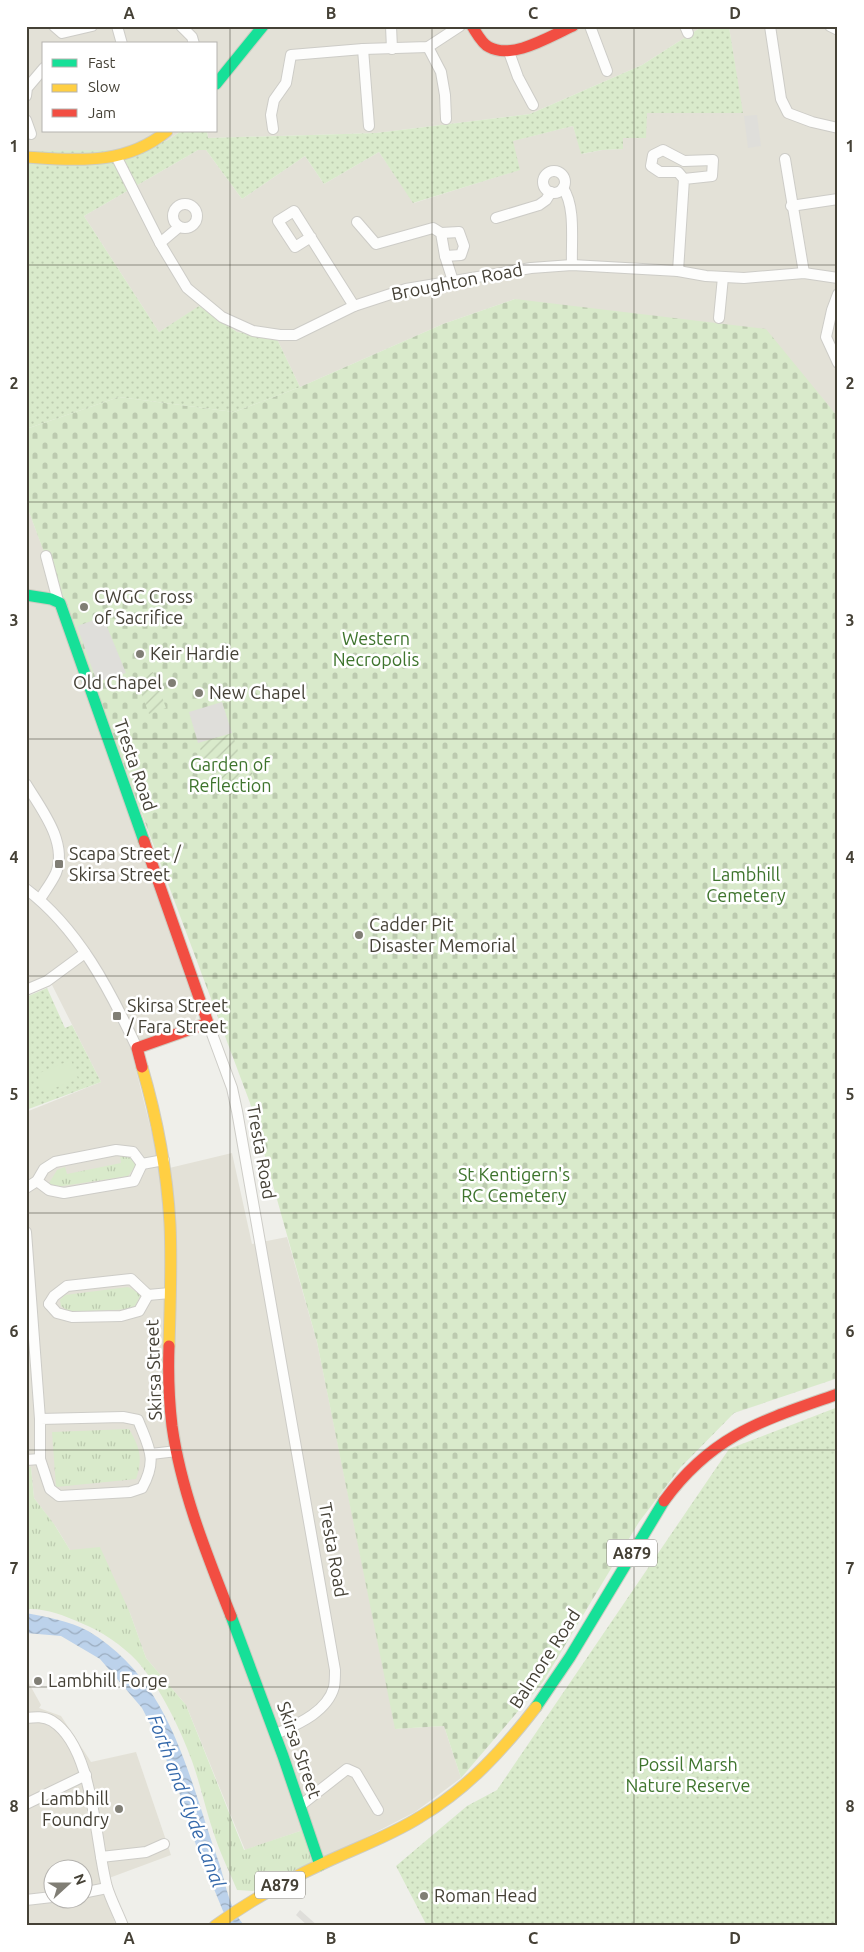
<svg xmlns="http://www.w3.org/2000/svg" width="864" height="1952" font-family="Ubuntu,sans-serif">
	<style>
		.residential { fill: #e3e1d7; fill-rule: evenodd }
		.grass { fill: url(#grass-tufts) }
		.cemetery { fill: url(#cemetery-stones) }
		.park { fill: url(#park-dots) }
		.garden { fill: url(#garden-furrows) }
		.pitch { fill: #d9eacb }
		.parking { fill: #dfdeda }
		.water { fill: url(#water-waves) }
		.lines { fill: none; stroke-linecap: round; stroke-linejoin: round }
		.street-casing { stroke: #cdccc7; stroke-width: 12 }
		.fast-casing { stroke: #ceccc1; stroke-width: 13 }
		.slow-casing { stroke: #ceccc1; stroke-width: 13 }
		.jam-casing { stroke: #ceccc1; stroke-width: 13 }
		.street { stroke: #fdfdfc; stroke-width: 10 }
		.fast { stroke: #16e098; stroke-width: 11 }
		.slow { stroke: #ffcf43; stroke-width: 11 }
		.jam { stroke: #f24e42; stroke-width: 11 }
		.grid { fill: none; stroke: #454136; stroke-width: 1; stroke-opacity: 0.55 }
		.poi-dot { fill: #807e75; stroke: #fff; stroke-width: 2 }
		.labels { text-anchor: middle; stroke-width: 5; stroke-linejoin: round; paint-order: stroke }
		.shield { fill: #fff; stroke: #7d7a72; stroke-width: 1 }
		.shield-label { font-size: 16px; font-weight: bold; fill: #454136 }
		.street-label { font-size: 18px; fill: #454136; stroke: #fff }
		.poi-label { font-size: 18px; fill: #454136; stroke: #fff; text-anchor: start }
		.park-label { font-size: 18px; fill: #3e742d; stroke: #fff }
		.water-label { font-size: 19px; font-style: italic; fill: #3569ab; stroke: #fff }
		.neatline { fill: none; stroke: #454136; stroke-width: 2 }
		.grid-label { font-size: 16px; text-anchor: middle; font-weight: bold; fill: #454136 }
	</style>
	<defs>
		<pattern id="grass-tufts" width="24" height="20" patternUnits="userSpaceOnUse" patternTransform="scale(1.25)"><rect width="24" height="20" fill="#d9eacb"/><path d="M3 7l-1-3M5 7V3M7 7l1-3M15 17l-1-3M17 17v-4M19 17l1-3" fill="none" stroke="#bccaaf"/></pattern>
		<pattern id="cemetery-stones" width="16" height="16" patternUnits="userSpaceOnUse" patternTransform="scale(1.25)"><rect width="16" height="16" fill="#d9eacb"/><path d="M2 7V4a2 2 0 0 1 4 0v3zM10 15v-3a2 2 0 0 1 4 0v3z" fill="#bccaaf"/></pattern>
		<pattern id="park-dots" width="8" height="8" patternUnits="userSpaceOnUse" patternTransform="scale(1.25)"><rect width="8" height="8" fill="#d9eacb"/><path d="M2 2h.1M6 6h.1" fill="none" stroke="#bccaaf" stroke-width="1.8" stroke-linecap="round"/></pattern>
		<pattern id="garden-furrows" width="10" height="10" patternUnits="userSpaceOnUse" patternTransform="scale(1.25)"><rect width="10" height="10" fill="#d9eacb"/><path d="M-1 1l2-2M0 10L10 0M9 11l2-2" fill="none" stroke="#bccaaf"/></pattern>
		<pattern id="water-waves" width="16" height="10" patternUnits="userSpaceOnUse" patternTransform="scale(1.25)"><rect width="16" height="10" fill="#bcd2eb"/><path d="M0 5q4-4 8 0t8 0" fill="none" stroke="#9bacbf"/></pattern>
	</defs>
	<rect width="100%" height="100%" fill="#efefea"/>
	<g class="residential">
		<polygon points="26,26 703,26 642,65 530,114 376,133 208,138 207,131 216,131 216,44 44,44 44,131 181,131 168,140 129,154 26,151"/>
		<polygon points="838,26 838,417 815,390 515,299 443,324 300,387 277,339 237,332 200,306 159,332 84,216 198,150 206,150 242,199 305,156 324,184 379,152 414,203 519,170 512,141 573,126 582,154 602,150 623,149 623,138 647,113 742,113 729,27"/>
		<polygon points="26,504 57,586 198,1012 195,1020 131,1050 161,1170 232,1153 252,1244 287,1237 317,1342 396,1729 444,1726 461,1778 415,1812 316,1863 306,1829 245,1850 186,1705 146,1658 130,1613 70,1550 56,1527 34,1498 31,1467 26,1467 26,1112 101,1082 48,977 29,985 26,983"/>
		<path d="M26 1678 41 1705 39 1708 61 1716 91 1762 136 1752 171 1855 101 1881 116 1926H26ZM52 1870H82V1900H52Z"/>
	</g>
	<g class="grass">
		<polygon points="128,1154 137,1164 128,1176 56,1187 49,1183 57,1170 65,1167 67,1174 121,1163 120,1155"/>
		<polygon points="128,1287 141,1294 134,1309 69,1312 61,1306 60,1300 65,1295"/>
		<path d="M129 1429C140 1448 143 1458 136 1479L56 1487 52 1432Z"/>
		<path d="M26 1467H31L34 1498 54 1524 70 1550 100 1547 130 1613 146 1658 186 1705 244 1850 306 1829 316 1863 253 1891 237 1890C230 1873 221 1855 215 1837 206 1812 201 1786 192 1761 180 1728 160 1687 137 1661 122 1645 101 1631 81 1623 63 1615 46 1608 26 1609Z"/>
	</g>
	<polygon class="cemetery" points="515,299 766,329 838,417 838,1378 734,1413 680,1468 639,1522 543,1682 461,1778 444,1726 395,1729 317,1342 250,1103 26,504 26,429 119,397 234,412 300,387 443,324"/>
	<g class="park">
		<polygon points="703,26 731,26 729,27 743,113 647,113 646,138 623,138 623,149 602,150 581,154 573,126 513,141 520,170 413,203 379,152 324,184 305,156 242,199 206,150 198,150 84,216 159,332 199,306 237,332 277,339 300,387 234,412 119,397 26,429 26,151 106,150 129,154 168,140 181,131 207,131 208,138 376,133 530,114 642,65"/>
		<polygon points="47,988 65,1028 72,1025 101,1082 26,1110 26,997"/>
		<polygon points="838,1407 838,1926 427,1926 396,1866 467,1806 497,1790 729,1449"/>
	</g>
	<g class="garden">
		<polygon points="153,672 166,708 149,714 139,687 145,684 142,676"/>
		<path d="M232 733C235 741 237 749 240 757 245 768 258 772 254 786L219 799 198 743Z"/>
	</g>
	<polygon class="pitch" points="71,1060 78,1079 44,1092 37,1074"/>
	<g class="parking">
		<polygon points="757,115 761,146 748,148 744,116"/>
		<polygon points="103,617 126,673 97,682 77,626"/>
		<polygon points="222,702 232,733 198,743 189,712"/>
		<polygon points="300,1910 318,1926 308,1926 296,1915"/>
	</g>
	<path class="water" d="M26 1613C46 1617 70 1621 88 1631 171 1680 188 1776 218 1860 226 1882 228 1908 245 1926H233L223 1911 196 1845 182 1800 159 1741 142 1708 100 1659 61 1636 26 1633Z"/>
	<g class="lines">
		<defs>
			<g id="street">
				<polyline points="54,26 62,33 92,26"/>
				<polyline points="117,26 122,44"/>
				<polyline points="181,26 192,37 194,44"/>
				<polyline points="391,26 392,49"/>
				<polyline points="590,26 607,71"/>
				<polyline points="685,26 688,33"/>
				<polyline points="770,26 781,99 788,113 812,122 838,128"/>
				<polyline points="830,26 838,30"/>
				<polyline points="428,47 441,72 445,95 446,119"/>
				<polyline points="363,49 369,126"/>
				<polyline points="509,52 518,77 533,105"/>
				<polyline points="26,96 27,88 44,68"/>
				<polyline points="26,120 31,134"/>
				<polyline points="273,129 271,115 274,100 286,83 291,55 363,49 428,47 460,26"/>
				<polyline points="116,156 160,243 187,288 222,317 253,331 280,335 295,335 354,306 406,289 531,268 572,265 678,271 706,276 744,278 804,273 838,278"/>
				<polyline points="785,159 804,273"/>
				<circle cx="554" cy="182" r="11"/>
				<path d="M563 188C576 207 571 242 572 265"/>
				<circle cx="185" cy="216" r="12"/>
				<polyline points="791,206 838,199"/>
				<polyline points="496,218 539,205 546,200 551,192"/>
				<polyline points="357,222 376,244 433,228 441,233 445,256 453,281"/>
				<polyline points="441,233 459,232 464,246 461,255 445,256"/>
				<polyline points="311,237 295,247 278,221 294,211 354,306"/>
				<polyline points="160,243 179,227"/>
				<polyline points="678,271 684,179 678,172 660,172 651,166 653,155 663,150 684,161 713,160 712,176 684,179"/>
				<polyline points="838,294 832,310 826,337 838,363"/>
				<polyline points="719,318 723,277"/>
				<polyline points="46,556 58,601"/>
				<path d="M26 784C41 809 68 842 56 873 52 882 45 891 40 899"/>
				<path d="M26 889C78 928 110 990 137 1048"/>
				<polyline points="26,990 47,981 85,953"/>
				<path d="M208 1023 232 1088 237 1111 335 1670C335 1676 335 1682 334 1687 327 1712 298 1724 276 1734"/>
				<polyline points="142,1164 164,1160"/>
				<polyline points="37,1181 49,1190 64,1193 134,1181 142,1164"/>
				<polyline points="26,1188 37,1181 44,1169 55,1162 116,1150 133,1152 142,1164"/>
				<path d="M26 1232 40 1419V1459L50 1489 59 1496 130 1492 142 1488C158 1459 149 1448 138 1420L123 1417 40 1419"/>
				<polyline points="148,1295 170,1293"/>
				<polyline points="49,1304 57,1313 72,1317 121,1316 139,1311 148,1295"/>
				<polyline points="49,1304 54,1296 67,1286 131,1279 148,1295"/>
				<polyline points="151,1454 177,1451"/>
				<polyline points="26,1460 40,1459"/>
				<path d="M26 1718C35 1717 44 1716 52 1721 94 1747 95 1843 107 1887 111 1900 118 1913 123 1926"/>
				<polyline points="26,1804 86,1775"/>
				<polyline points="301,1805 347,1769 356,1773 378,1810"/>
				<polyline points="101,1857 146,1852 164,1844"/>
				<polyline points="82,1893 107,1888"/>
				<polyline points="26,1900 52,1897"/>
			</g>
			<g id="fast">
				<polyline points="216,84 263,26"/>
				<polyline points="26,595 51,599 60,603 144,841"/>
				<polyline points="231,1616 283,1756 320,1865"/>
				<polyline points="536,1707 570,1657 664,1501"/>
			</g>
			<g id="slow">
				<path d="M26 157C77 160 125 166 167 131"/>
				<path d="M142 1067C157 1118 167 1171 170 1224 172 1265 170 1306 169 1346"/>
				<path d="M215 1926C249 1901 285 1881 324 1863 356 1848 390 1836 420 1817 467 1789 503 1750 536 1707"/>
			</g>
			<g id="jam">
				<path d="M472 26C476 32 482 44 489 47 513 60 550 36 573 26"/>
				<polyline points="142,1067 137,1048 208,1023 144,841"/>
				<path d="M169 1346C168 1373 169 1400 172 1426 181 1491 207 1555 231 1616"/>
				<path d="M664 1501C713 1434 764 1420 838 1394"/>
			</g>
		</defs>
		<use href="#street" class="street-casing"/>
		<use href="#fast" class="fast-casing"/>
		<use href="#slow" class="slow-casing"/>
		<use href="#jam" class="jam-casing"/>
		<use href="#street" class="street"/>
		<use href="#fast" class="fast"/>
		<use href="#slow" class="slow"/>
		<use href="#jam" class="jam"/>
	</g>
	<path class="grid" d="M230 26V1926M432 26V1926M634 26V1926M26 265H838M26 502H838M26 739H838M26 976H838M26 1213H838M26 1450H838M26 1687H838"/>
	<g class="poi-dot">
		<circle cx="84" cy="607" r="5"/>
		<circle cx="140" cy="654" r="5"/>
		<circle cx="172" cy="683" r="5"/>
		<circle cx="199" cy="693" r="5"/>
		<rect x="54" y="859" width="10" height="10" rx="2.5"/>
		<circle cx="359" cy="935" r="5"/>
		<rect x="112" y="1011" width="10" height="10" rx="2.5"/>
		<circle cx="38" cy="1681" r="5"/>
		<circle cx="119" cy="1809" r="5"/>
		<circle cx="424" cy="1896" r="5"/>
	</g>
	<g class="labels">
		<g class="shield">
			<rect x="607" y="1539.5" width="50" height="27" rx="4"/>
			<rect x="255" y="1871.5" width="50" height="27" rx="4"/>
		</g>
		<g class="shield-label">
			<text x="632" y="1559">A879</text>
			<text x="280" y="1891">A879</text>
		</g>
		<g class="street-label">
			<text transform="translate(457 282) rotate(-11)" y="6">Broughton Road</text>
			<text transform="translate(135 765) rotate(71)" y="6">Tresta Road</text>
			<text transform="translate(261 1152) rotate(80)" y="6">Tresta Road</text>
			<text transform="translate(154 1370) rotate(-92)" y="6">Skirsa Street</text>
			<text transform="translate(333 1550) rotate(80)" y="6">Tresta Road</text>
			<text transform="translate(545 1659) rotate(-57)" y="6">Balmore Road</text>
			<text transform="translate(299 1750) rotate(71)" y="6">Skirsa Street</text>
		</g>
		<g class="poi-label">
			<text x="94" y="603">CWGC Cross<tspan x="94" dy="21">of Sacrifice</tspan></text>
			<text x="150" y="660">Keir Hardie</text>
			<text x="162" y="689" text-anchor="end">Old Chapel</text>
			<text x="209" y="699">New Chapel</text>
			<text x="69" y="860">Scapa Street /<tspan x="69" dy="21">Skirsa Street</tspan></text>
			<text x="369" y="931">Cadder Pit<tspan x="369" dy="21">Disaster Memorial</tspan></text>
			<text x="127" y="1012">Skirsa Street<tspan x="127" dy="21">/ Fara Street</tspan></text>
			<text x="48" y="1687">Lambhill Forge</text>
			<text x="109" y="1805" text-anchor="end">Lambhill<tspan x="109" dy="21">Foundry</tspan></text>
			<text x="434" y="1902">Roman Head</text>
		</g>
		<g class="park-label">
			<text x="376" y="645">Western<tspan x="376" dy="21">Necropolis</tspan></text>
			<text x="230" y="771">Garden of<tspan x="230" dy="21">Reflection</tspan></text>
			<text x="746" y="881">Lambhill<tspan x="746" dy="21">Cemetery</tspan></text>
			<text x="514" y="1181">St Kentigern's<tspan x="514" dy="21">RC Cemetery</tspan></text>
			<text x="688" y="1771">Possil Marsh<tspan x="688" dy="21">Nature Reserve</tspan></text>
		</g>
		<g class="water-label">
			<text transform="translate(187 1801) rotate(69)" y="7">Forth and Clyde Canal</text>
		</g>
	</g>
	<rect width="864" height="1952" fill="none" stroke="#ffffff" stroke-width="55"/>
	<rect x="42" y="42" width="175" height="90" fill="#ffffff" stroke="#b5b3af"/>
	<rect x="52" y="59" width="25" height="8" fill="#16e098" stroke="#b5b3af"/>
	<text x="88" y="68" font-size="15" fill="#454136">Fast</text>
	<rect x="52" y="84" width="25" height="8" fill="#ffcf43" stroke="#b5b3af"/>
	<text x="88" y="92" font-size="15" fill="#454136">Slow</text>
	<rect x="52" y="109" width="25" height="8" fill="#f24e42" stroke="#b5b3af"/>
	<text x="88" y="118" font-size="15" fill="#454136">Jam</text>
	<g transform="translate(68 1884) rotate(69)"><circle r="24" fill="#ffffff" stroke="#b5b3af"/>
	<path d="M0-4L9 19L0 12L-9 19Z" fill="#807e75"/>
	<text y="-8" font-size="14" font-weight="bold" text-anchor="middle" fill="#454136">N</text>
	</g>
	<rect x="28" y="28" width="808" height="1896" class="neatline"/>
	<g class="grid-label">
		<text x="129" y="19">A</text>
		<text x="331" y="19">B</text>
		<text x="533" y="19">C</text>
		<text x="735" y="19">D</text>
		<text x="14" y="152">1</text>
		<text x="850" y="152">1</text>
		<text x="14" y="389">2</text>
		<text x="850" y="389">2</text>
		<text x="14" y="626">3</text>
		<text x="850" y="626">3</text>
		<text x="14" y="863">4</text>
		<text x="850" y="863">4</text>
		<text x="14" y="1100">5</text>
		<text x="850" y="1100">5</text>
		<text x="14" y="1337">6</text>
		<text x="850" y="1337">6</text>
		<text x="14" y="1574">7</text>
		<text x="850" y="1574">7</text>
		<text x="14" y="1812">8</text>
		<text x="850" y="1812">8</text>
		<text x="129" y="1944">A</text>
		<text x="331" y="1944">B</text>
		<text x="533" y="1944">C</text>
		<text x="735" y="1944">D</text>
	</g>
</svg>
